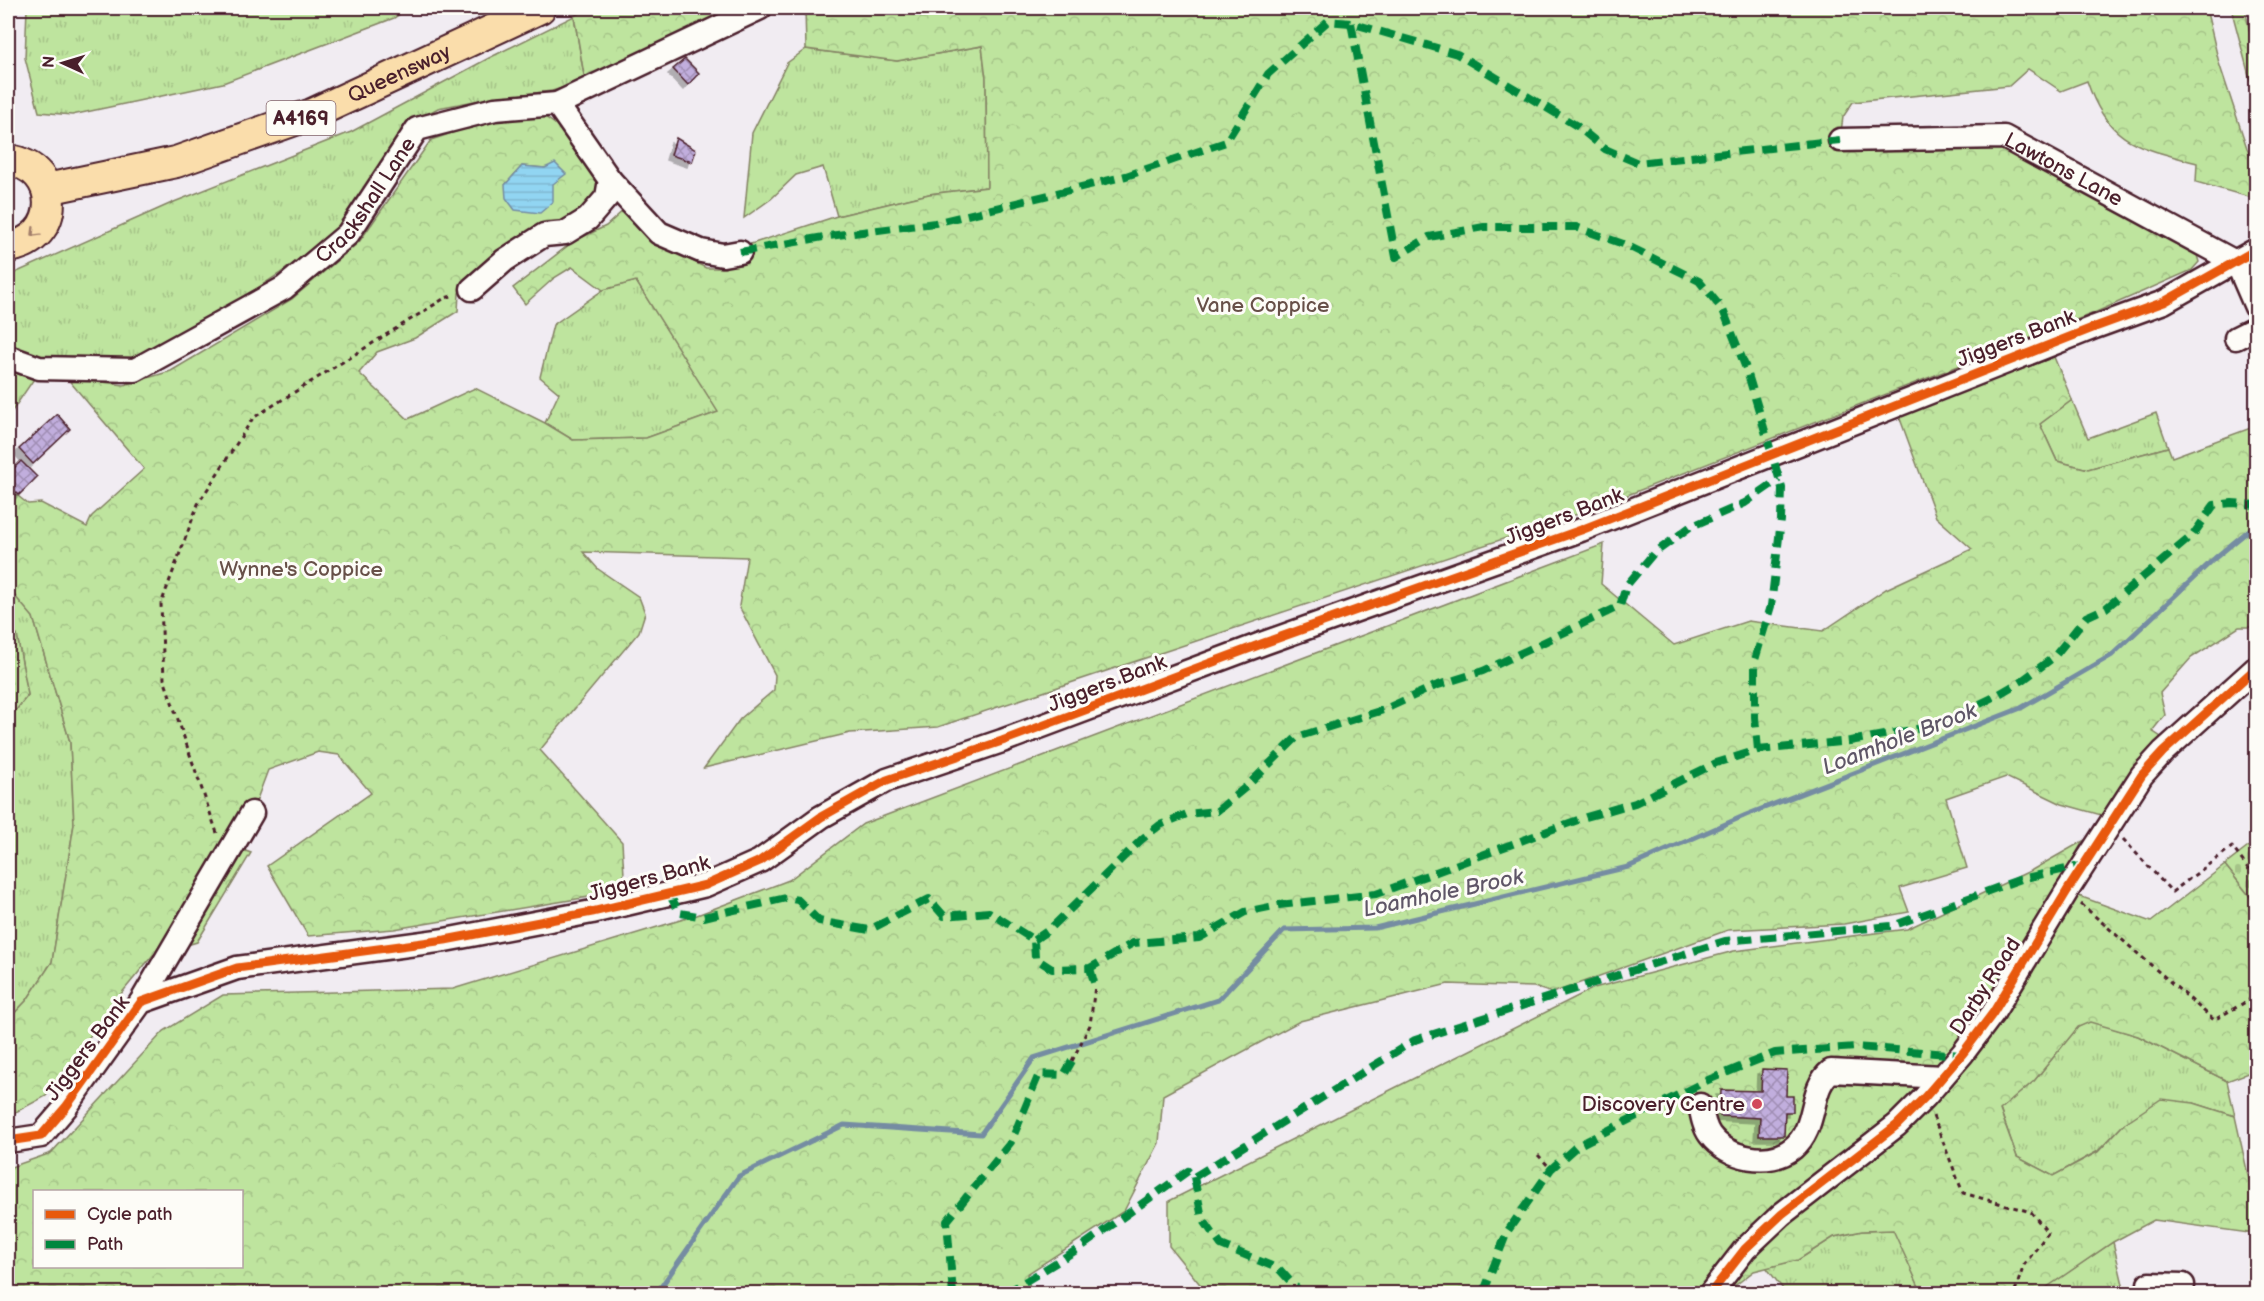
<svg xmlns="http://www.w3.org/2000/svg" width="2264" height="1301" font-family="'Balsamiq Sans',sans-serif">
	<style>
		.grass { fill: url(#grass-tufts); stroke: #848264; stroke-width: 1.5 }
		.forest { fill: url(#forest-crowns); stroke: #848264; stroke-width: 1.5; fill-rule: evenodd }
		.cemetery { fill: url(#cemetery-stones); stroke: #848264; stroke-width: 1.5 }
		.water { fill: url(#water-rules); stroke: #758ca2; stroke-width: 1.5 }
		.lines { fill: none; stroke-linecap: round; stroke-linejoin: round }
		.stream { stroke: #758ca2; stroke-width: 5 }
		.building { fill: url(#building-cross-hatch); stroke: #4a1f2b; stroke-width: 1.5; filter: url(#shadow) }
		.minor-casing { stroke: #4a1f2b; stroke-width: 27 }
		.major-casing { stroke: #4a1f2b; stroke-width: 34 }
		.path { stroke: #4a1f2b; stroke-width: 3; stroke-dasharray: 4.5 4.5; stroke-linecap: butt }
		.minor { stroke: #fdfcf7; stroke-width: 22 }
		.major { stroke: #faddab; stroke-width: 30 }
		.quiet { stroke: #00873e; stroke-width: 8; stroke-dasharray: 15 8; stroke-linecap: butt }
		.cycleway-casing { stroke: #fdfcf7; stroke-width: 13 }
		.cycleway { stroke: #e8590c; stroke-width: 9 }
		.oneway { stroke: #a27e6b }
		.poi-dot { fill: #d1495b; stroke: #fdfcf7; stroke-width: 2 }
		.labels { text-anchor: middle; stroke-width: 6; stroke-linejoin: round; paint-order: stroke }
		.shield { fill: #fdfcf7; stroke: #806168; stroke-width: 1.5 }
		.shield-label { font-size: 20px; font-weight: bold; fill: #4a1f2b }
		.street-label { font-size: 21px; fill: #4a1f2b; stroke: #fdfcf7 }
		.park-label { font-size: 21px; fill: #675048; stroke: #fdfcf7 }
		.poi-label { font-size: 21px; fill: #4a1f2b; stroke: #fdfcf7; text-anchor: end }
		.water-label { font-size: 22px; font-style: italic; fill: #5f5667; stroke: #fdfcf7 }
	</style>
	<defs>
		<pattern id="grass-tufts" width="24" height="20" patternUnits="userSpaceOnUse" patternTransform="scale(1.5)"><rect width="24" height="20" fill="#bee49e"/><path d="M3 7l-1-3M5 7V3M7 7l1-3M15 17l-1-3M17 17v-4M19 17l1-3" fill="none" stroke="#a5c388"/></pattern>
		<pattern id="forest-crowns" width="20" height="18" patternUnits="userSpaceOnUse" patternTransform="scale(1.5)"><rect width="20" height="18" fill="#bee49e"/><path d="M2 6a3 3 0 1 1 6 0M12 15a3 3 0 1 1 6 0" fill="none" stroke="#a5c388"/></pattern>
		<pattern id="cemetery-stones" width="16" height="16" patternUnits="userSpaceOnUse" patternTransform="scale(1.5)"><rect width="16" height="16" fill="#bee49e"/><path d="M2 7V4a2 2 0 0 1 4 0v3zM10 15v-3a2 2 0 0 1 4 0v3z" fill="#a5c388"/></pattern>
		<pattern id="water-rules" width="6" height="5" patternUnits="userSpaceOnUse" patternTransform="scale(1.5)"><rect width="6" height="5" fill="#91d5f2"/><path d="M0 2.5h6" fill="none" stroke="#7fb6d0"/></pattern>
		<pattern id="building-cross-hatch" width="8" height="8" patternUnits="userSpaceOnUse" patternTransform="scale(1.5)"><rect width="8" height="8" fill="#c1aedd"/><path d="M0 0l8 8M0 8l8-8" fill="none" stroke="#9f8db3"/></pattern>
		<filter id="shadow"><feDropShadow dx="-5" dy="5" stdDeviation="0" flood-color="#0004"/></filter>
	</defs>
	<rect width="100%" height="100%" fill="#f1ecf2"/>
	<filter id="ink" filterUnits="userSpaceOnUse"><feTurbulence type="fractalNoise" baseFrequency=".0167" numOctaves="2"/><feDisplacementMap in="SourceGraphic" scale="12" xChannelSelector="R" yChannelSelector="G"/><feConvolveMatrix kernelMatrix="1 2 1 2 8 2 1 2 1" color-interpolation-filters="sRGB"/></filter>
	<g filter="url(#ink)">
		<g class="grass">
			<polygon points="27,8 408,8 394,18 223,83 72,115 39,112 25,58"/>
			<polygon points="574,16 585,81 552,91 491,98 438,108 409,124 370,186 331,235 279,274 216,315 141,356 108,361 47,358 8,345 8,276 174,202 351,132 489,58"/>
			<polygon points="982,46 986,78 987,187 929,194 837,216 823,167 796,175 771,199 744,218 752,133 787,63 806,49 897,61"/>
			<polygon points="636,281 719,412 646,438 573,440 545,423 559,393 540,377 553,325 603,290"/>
			<polygon points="2072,400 2088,438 2156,413 2168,447 2088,469 2057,461 2040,424"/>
			<polygon points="8,588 33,617 70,742 74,824 52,962 27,1000 8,1020 8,720 28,695 17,635 8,633"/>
			<polygon points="2090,1021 2138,1036 2227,1081 2235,1116 2194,1103 2125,1123 2098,1151 2053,1176 2017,1157 2000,1109 2034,1081 2078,1027"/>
			<polygon points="1894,1230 1922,1293 1786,1293 1766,1267 1798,1260 1834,1237 1862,1231"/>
			<polygon points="2113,1242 2125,1293 2037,1293"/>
		</g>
		<g class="forest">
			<polygon points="587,8 770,8 585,81 574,16"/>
			<path d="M805 8H2206L2219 63 2247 148 2256 167V199L2196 182 2197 163C2139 147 2108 144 2087 81L2061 91 2028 69 2009 86 1853 102 1843 117 1839 147 2000 143 2196 252 2199 262 2192 270 2094 313 1584 512 938 727 850 733 704 768 740 719 774 690 775 675 739 606 747 557 583 552 598 569 639 597 645 613 639 632 540 750 622 842 625 891 394 929 308 936 267 866 371 793 339 755 318 752 268 770 248 823 229 845 251 853 197 942 153 955 120 995 46 1096 14 1113 8 1099V1020L27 1000 52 962 74 824 70 742 33 617 8 588V488L28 504 41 503 87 527 92 516 144 469 66 377 124 385 171 371 292 299 359 242 431 140 488 121 545 117 579 141 604 183 597 200 569 225 546 226 459 293 458 311 415 338 377 352 359 373 408 419 475 388 545 423 573 440 646 438 718 412 636 281 603 290 572 267 554 278 525 304 513 288 574 241 606 226 626 208 670 250 706 268H725L751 244 837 216 929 194 987 187 986 78 982 46 897 61 806 49ZM522 166 545 168 505 185Z"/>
			<polygon points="2231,8 2245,8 2256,63 2256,102"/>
			<path d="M2054 357 2072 400 2040 424 2057 461 2088 469 2168 447 2172 457 2256 426V632L2251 627H2239L2191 658 2160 693 2165 715 2152 731 2161 737 2101 815 2062 804 2006 777 1946 798 1967 868 1900 888 1909 912 1844 924 1728 930 1552 993 1534 987 1448 984 1300 1021 1163 1095 1159 1143 1124 1211 1027 1274 1031 1293H8V1168L51 1153 164 1031 223 995 453 989 697 915 789 880 863 824 1604 544 1601 584 1674 645 1748 621 1823 631 1886 589 1972 549 1936 517 1899 416ZM34 1192H242V1266H34Z"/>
			<polygon points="8,368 36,376 8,417"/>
			<polygon points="8,633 17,635 28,695 8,720"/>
			<polygon points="2083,841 2057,888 2151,922 2225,865 2256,904 2256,1070 2227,1081 2138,1036 2090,1022 2078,1027 2034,1081 2000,1110 2017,1157 2053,1176 2098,1152 2125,1123 2161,1099 2194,1103 2235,1116 2256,1211 2256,1234 2154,1220 2113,1242 2037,1294 1922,1293 1893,1230 1862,1231 1834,1237 1798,1260 1754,1271 1724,1294 1705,1293 1695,1286 1690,1294 1207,1293 1169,1246 1169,1201 1594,988 1734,951 1907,929 2032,870"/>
		</g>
		<polygon class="cemetery" points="2252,844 2256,851 2256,904 2225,865"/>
		<polygon class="water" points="555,163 566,174 553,184 553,202 540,213 515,210 506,198 505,185 522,166 545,168"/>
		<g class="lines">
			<polyline class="stream" points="656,1294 739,1176 844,1125 981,1134 1034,1058 1218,1000 1284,930 1375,928 1628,867 1746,815 2021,708 2112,655 2215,558 2253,527 2256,527"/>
		</g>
		<g class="building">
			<polygon points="685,59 699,73 688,85 673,69"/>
			<polygon points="676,138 696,150 692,162 671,155"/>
			<polygon points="57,414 70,429 33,464 19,449"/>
			<polygon points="21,461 37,477 19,495 8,484 12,479 8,474"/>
			<polygon points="1762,1069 1787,1070 1786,1096 1793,1096 1793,1112 1785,1112 1784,1136 1759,1136 1760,1118 1720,1116 1721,1090 1761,1091"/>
		</g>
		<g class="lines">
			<defs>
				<g id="minor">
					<path id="s1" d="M1840 140 2004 137 2237 263 2256 307"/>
					<polyline points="610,180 659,233 701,251 723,255 740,252"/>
					<polyline points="472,289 505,260 544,235 565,233 588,219 607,197 610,180 557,104"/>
					<polyline points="2236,338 2256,328"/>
					<path id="s2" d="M8 357 39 368 135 370 284 288 348 234 417 129 495 109 557 104 760 8"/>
					<polyline points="141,1002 252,813"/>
					<path d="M1700 1105C1702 1115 1704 1127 1710 1135 1728 1159 1770 1167 1793 1148 1819 1126 1808 1089 1831 1071L1942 1077"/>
					<polyline points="8,1141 41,1136 66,1107 141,1002 237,968 445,940 592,912 706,885 760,861 821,817 887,780 1002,741 1264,643 1581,530 2095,327 2164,302 2256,250"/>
					<polyline points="2149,1284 2183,1285"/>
					<polyline points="1710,1294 1745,1249 1782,1214 1897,1125 1925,1097 1963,1053 1993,1013 2067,891 2142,775 2163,752 2256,668"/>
				</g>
				<g id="major">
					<path d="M8 160C63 167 62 240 8 247"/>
					<path id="s3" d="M47 189 176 162 312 114 540 8"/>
				</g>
			</defs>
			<use href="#minor" class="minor-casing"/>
			<use href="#major" class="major-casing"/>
			<g class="path">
				<polyline points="217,833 164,679 161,604 198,504 253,418 445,298 455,295"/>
				<polyline points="2123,839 2172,892 2232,847 2256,879"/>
				<polyline points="2081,904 2214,1020 2256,996"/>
				<polyline points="1072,1061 1090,1025 1095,986"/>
				<polyline points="1933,1116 1963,1193 2031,1212 2048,1233 2024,1265 2014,1294"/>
				<polyline points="1538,1155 1551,1169"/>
			</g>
			<use href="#minor" class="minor"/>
			<use href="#major" class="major"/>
			<g class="quiet">
				<polyline points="1351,23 1396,257 1429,237 1484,227 1576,227 1626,245 1699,281 1723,310 1747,371 1782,488 1781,520 1771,606 1755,660 1755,717 1758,750"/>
				<polyline points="740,252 829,236 935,223 1126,176 1226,142 1268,74 1328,21 1351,23 1457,54 1577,126 1605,149 1638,163 1840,140"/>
				<polyline points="669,894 680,913 704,917 786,898 798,900 819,921 869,930 929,899 944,916 989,912 1034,940 1035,958 1052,969 1090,968 1133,943 1199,938 1245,912 1279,905 1376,894 1586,817 1635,803 1716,763 1758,750 1850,741 1928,727 1958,715 1994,697 2023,680 2054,657 2086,617 2106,608 2193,535 2214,505 2232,503 2256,505"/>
				<polyline points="1034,940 1050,929 1142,839 1160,825 1187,814 1217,811 1247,786 1297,737 1383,710 1435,686 1483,671 1620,606 1626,586 1653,554 1690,527 1745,503 1779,479"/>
				<polyline points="1090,968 1095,986"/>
				<polyline points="1194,1177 1202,1218 1221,1245 1279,1269 1302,1294"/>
				<polyline points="953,1294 947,1221 1011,1142 1039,1074 1064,1075 1072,1061"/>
				<polyline points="1005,1294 1078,1249 1188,1171 1194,1177 1415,1040 1725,941 1892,926 2021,879 2084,865"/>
				<polyline points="1483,1294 1507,1232 1551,1169 1577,1146 1708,1080 1775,1053 1856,1047 1961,1055"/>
			</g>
			<defs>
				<g id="cycleway">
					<polyline points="8,1141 41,1136 66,1107 141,1002 237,968 445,940 592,912 706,885 760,861 821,817 887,780 1002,741 1264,643 1581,530 2095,327 2164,302 2256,250"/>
					<polyline points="1710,1294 1745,1249 1782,1214 1897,1125 1925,1097 1963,1053 1993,1013 2067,891 2142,775 2163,752 2256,668"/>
				</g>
			</defs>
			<use href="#cycleway" class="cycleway-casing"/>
			<use href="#cycleway" class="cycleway"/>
		</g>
		<defs><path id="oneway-chevron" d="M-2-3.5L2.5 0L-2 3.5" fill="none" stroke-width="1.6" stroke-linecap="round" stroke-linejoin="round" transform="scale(1.5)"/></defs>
		<use class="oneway" href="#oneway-chevron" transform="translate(35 233) rotate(135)"/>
	</g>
	<circle class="poi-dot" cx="1757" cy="1104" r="6"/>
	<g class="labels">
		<rect class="shield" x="266.5" y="101" width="69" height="34" rx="4.5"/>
		<g class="shield-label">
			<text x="301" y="125">A4169</text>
		</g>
		<g class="street-label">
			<text dy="7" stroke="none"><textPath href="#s3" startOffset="372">Queensway</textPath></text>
			<text dy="7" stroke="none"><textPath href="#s1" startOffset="232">Lawtons Lane</textPath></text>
			<text dy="7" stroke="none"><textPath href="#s2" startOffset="420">Crackshall Lane</textPath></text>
			<text transform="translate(2016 338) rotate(-21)" y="7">Jiggers Bank</text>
			<text transform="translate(1564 516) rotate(-21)" y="7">Jiggers Bank</text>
			<text transform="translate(1107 683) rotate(-21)" y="7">Jiggers Bank</text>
			<text transform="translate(649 878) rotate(-15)" y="7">Jiggers Bank</text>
			<text transform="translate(1985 986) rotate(-57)" y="7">Darby Road</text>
			<text transform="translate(87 1048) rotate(-53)" y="7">Jiggers Bank</text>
		</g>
		<g class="park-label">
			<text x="1263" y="312">Vane Coppice</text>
			<text x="301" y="576">Wynne's Coppice</text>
		</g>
		<g class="poi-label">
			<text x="1745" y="1111">Discovery Centre</text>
		</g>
		<g class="water-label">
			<text transform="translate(1899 738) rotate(-21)" y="8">Loamhole Brook</text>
			<text transform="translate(1443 892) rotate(-12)" y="8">Loamhole Brook</text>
		</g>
	</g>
	<rect width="2264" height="1301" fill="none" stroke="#fdfcf7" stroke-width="30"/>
	<rect x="15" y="15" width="2234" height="1271" fill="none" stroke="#4a1f2b" stroke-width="2" filter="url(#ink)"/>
	<rect x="33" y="1190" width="210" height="78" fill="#fdfcf7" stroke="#b5a4a5" stroke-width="1.5"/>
	<rect x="45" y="1210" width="30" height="9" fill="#e8590c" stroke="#b5a4a5" stroke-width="1.5"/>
	<text x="87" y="1220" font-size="18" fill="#4a1f2b">Cycle path</text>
	<rect x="45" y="1240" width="30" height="9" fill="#00873e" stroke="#b5a4a5" stroke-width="1.5"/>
	<text x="87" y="1250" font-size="18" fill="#4a1f2b">Path</text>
	<g transform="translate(63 63) rotate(274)" stroke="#fdfcf7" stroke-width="4.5" paint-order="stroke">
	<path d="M0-4.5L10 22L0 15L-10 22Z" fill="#4a1f2b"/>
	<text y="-9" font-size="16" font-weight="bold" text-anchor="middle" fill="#4a1f2b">N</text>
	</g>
</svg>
